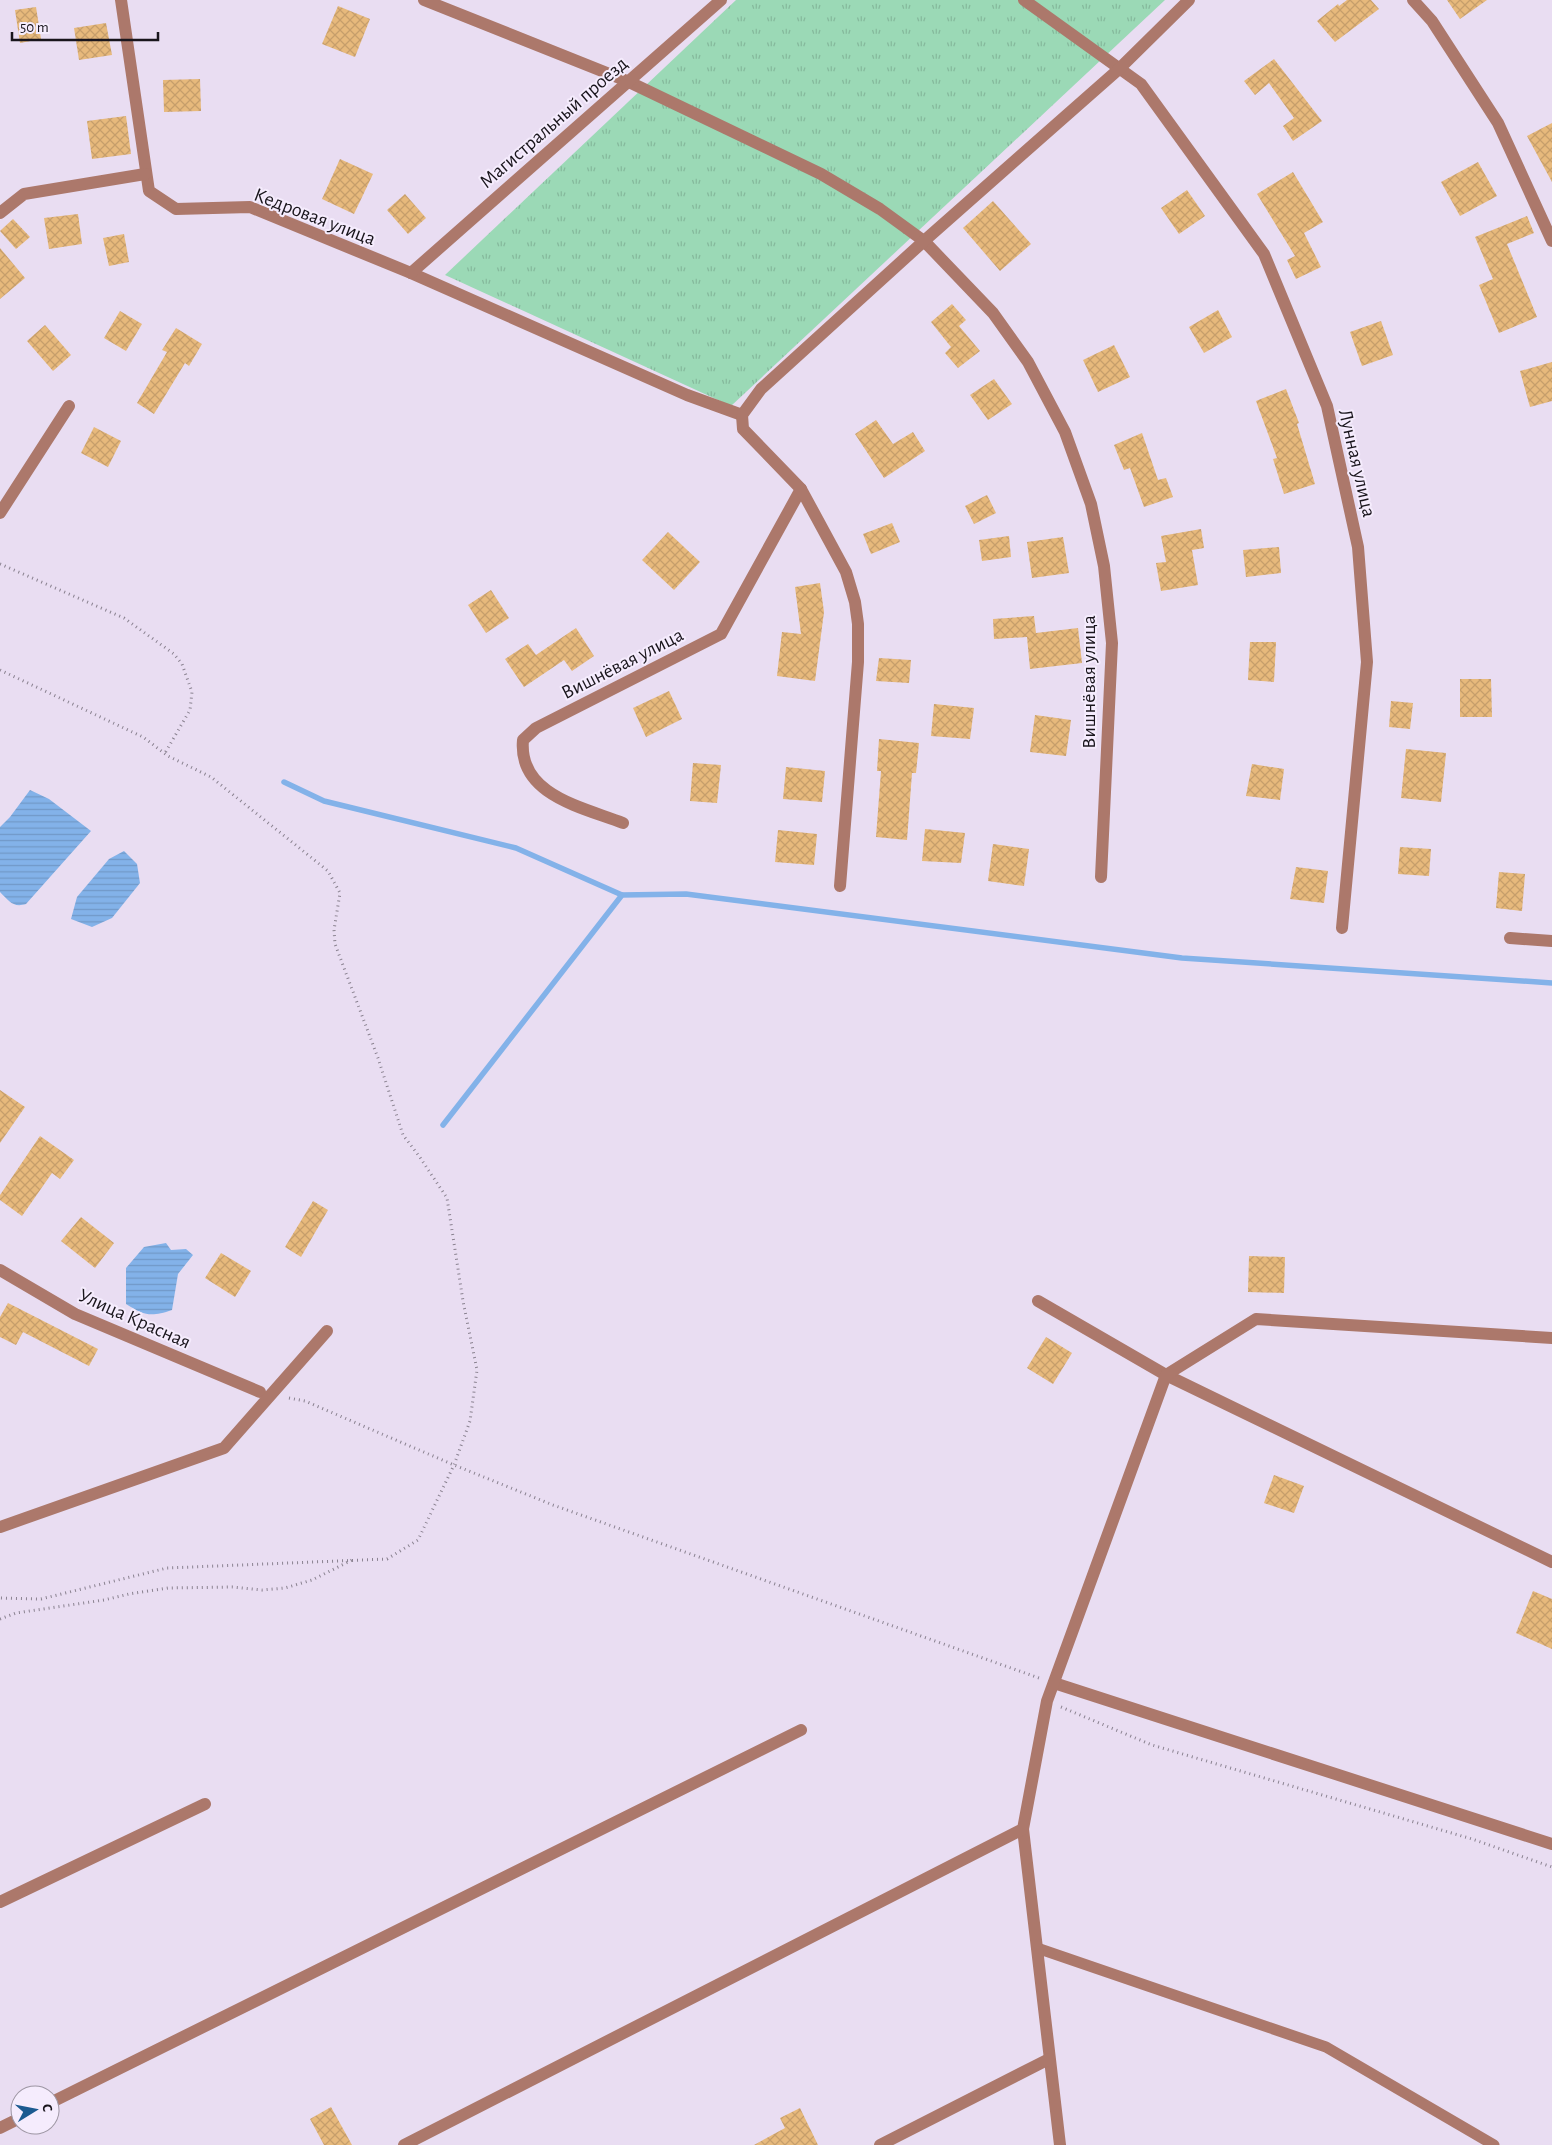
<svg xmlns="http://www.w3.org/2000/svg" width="1552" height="2145" font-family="'Alegreya Sans',sans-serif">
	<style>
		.grass { fill: url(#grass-tufts) }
		.water { fill: url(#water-rules) }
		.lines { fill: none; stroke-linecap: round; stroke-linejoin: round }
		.stream { stroke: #83b2e9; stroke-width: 5.5 }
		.building { fill: url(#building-cross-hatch) }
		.path { stroke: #8a8290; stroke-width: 3; stroke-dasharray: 1 4; stroke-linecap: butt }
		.service { stroke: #ac786b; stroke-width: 11 }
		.minor { stroke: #ac786b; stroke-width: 12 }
		.labels { text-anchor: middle; stroke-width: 4; stroke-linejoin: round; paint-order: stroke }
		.street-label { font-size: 20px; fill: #19151c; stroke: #f5ecfd }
	</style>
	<defs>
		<pattern id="grass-tufts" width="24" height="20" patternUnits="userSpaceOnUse" patternTransform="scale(1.25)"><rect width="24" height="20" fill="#9bd9b6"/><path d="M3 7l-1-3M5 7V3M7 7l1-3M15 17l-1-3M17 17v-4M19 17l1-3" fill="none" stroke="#85b99c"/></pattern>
		<pattern id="water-rules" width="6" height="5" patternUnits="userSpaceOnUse" patternTransform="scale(1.25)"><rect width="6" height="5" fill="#83b2e9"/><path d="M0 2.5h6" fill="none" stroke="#7198c7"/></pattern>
		<pattern id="building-cross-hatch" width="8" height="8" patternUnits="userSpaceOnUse" patternTransform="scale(1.25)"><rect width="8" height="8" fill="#e7b97c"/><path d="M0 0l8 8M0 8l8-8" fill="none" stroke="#c69e6b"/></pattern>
	</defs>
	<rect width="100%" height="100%" fill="#e9ddf2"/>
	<polygon class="grass" points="736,0 1165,0 731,406 445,275"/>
	<g class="water">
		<path d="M30 790 49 799 91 831 26 904C13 908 9 901 0 892V827L10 817Z"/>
		<polygon points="124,851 137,864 140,883 112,918 92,927 71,919 77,897 109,859"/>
		<path d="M166 1243 171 1250 186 1249 193 1255 178 1274 172 1310C151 1317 145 1316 126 1304V1268L144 1247Z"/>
	</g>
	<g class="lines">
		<g class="stream">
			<polyline points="284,782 324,801 516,848 622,895"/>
			<polyline points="443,1125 622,895 686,894 1182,958 1552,983"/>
		</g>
	</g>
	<g class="building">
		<polygon points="1347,0 1371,0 1379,9 1335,42 1317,21 1338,4 1339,6"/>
		<polygon points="1447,0 1487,0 1460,19"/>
		<polygon points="338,6 370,19 355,57 322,44"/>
		<polygon points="36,7 41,39 20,43 15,10"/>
		<polygon points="106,23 112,55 79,60 74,28"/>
		<polygon points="1274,59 1322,121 1293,141 1283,126 1294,118 1269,83 1255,95 1244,81"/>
		<polygon points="200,79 201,111 164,112 163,80"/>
		<polygon points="126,116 131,154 92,159 87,121"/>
		<polygon points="1552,123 1552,182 1527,136"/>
		<polygon points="340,159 373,174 354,214 322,199"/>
		<polygon points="1478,162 1497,196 1460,216 1441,182"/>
		<polygon points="1293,172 1323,222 1304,233 1321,267 1296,279 1287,260 1295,256 1257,194"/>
		<polygon points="1187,190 1205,216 1179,234 1161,208"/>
		<polygon points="405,194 426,218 408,234 387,210"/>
		<polygon points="993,201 1031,244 1000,271 963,228"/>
		<polygon points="78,214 82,244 49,249 44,218"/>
		<polygon points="1527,216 1534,233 1507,244 1537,317 1499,333 1479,285 1493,279 1475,237"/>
		<polygon points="13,219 30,237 16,249 0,231"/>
		<polygon points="124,234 129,262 109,266 103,238"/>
		<polygon points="0,248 25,278 0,299"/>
		<polygon points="952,304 966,320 959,326 980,351 958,368 945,353 951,347 931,322"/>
		<polygon points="1218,310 1232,337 1204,353 1189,327"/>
		<polygon points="120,311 142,324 126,351 104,338"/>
		<polygon points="1381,321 1393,355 1362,366 1350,332"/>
		<polygon points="45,325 71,355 53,371 27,341"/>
		<polygon points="176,328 202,344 189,366 185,363 154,414 137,403 167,352 162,350"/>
		<polygon points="1114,345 1130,377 1098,392 1083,360"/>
		<polygon points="1552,362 1552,401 1530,407 1520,371"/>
		<polygon points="994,379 1012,404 988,420 970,395"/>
		<polygon points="1286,389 1299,423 1297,424 1315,484 1284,494 1273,459 1277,458 1256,401"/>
		<polygon points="876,420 893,444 913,432 925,451 884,478 855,434"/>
		<polygon points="94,427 121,441 108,467 81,453"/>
		<polygon points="1142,433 1158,480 1166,478 1173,497 1144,507 1130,468 1124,470 1114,445"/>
		<polygon points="987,495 996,513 974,524 965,506"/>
		<polygon points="892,523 900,542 871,554 863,534"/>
		<polygon points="1201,529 1204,548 1192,550 1198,585 1161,591 1156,563 1166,562 1161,536"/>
		<polygon points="668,532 700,562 674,590 642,560"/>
		<polygon points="1009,536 1011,557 982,561 979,540"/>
		<polygon points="1063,537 1069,573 1032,578 1027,542"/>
		<polygon points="1279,547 1281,573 1246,577 1243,550"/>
		<polygon points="820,583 824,612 815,681 777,676 782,632 801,634 795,587"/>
		<polygon points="491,590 509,618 486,633 468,605"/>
		<polygon points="1034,616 1036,633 1078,628 1082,663 1030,669 1027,637 994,639 993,619"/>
		<polygon points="576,628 594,656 572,671 564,660 524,687 505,659 528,644 536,655"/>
		<polygon points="1250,642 1276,642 1274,682 1248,680"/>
		<polygon points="879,658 911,660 909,683 876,681"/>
		<polygon points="1460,679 1491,679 1492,717 1460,717"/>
		<polygon points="669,691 682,719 646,737 633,708"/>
		<polygon points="1391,701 1413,703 1410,729 1389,727"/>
		<polygon points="934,704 974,708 970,739 931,736"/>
		<polygon points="1035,715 1071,720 1066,756 1030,752"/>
		<polygon points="879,739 919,743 916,773 912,773 907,840 876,837 881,771 877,771"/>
		<polygon points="1406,749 1446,753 1441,802 1401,798"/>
		<polygon points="693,763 721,765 717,803 690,801"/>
		<polygon points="1252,764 1284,769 1280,800 1246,796"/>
		<polygon points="786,767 825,771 822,802 783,799"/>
		<polygon points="925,829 965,833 961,863 922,861"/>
		<polygon points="778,830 817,834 814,865 775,862"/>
		<polygon points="993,844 1029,849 1024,886 988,881"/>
		<polygon points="1400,847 1431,849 1429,876 1398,874"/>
		<polygon points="1296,867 1328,871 1324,903 1290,899"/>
		<polygon points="1499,872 1525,874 1522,911 1496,908"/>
		<polygon points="0,1090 25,1107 0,1143"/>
		<polygon points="40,1136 74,1160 60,1179 52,1173 22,1216 0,1200 0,1195"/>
		<polygon points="313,1201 328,1210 301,1257 285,1247"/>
		<polygon points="81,1217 114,1243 95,1268 61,1241"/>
		<polygon points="221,1253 251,1271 235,1297 205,1278"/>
		<polygon points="1249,1256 1285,1257 1284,1293 1248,1292"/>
		<polygon points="8,1303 98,1349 89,1366 23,1332 16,1345 0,1337 0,1317"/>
		<polygon points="1046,1337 1072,1353 1053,1384 1027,1368"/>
		<polygon points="1274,1475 1304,1486 1294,1513 1264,1503"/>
		<polygon points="1533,1591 1552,1599 1552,1649 1516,1633"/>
		<polygon points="331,2107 352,2145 324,2145 310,2119"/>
		<polygon points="800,2108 818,2145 754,2145 785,2128 780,2118"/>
	</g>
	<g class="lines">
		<g class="path">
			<polyline points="0,564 124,618 174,654 182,664 192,692 190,710 165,753"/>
			<polyline points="0,670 143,737 168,756 211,777 328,871 340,893 334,930 335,944 378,1058 403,1135 419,1156 447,1198 463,1301 477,1370 470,1421 454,1465 418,1540 387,1559 167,1568 41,1599 0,1598"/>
			<polyline points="289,1398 305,1401 454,1465 553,1505 1039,1678"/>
			<polyline points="0,1619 16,1613 104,1600 129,1594 168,1588 232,1587 262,1590 285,1588 312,1580 352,1560"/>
			<polyline points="1061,1707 1152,1745 1472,1839 1552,1867"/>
		</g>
		<polyline class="service" points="1037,1948 1326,2047 1494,2145"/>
		<g class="minor">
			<polyline points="121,0 149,191 176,209 250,207 411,273 687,395 742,415"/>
			<polyline points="424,0 627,81 821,174 880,209 924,241 993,313 1028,362 1065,432 1091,504 1104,566 1112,643 1101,877"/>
			<polyline points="1024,0 1141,84 1264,254 1327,406 1358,547 1367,662 1342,928"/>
			<polyline points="1413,0 1432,21 1498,123 1552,241"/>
			<polyline points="0,213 24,194 145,174"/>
			<polyline points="411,273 721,0"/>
			<polyline points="0,513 69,406"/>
			<path d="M623 823C582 807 518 795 523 740L536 728 721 634 801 489"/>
			<polyline points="840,886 858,662 858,624 855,602 846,572 801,489 743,429 742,415 761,389 924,241 1119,69 1189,0"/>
			<polyline points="1510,938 1552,941"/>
			<polyline points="0,1270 75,1314 260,1392"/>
			<polyline points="1038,1301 1166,1375 1552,1562"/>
			<polyline points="0,1527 224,1448 327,1331"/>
			<polyline points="1054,1683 1552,1844"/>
			<polyline points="1023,1829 1060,2145"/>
			<polyline points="0,1902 205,1804"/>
			<polyline points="50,2103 801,1730"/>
			<polyline points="0,2128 20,2118"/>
			<polyline points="404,2145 1023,1829 1047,1701 1166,1375 1256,1319 1552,1338"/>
			<polyline points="880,2145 1049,2059"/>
		</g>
	</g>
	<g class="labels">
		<g class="street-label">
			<text transform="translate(553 122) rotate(-41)" y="7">Магистральный проезд</text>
			<text transform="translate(315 216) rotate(21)" y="7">Кедровая улица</text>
			<text transform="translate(1358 463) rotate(77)" y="7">Лунная улица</text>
			<text transform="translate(622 663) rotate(-27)" y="7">Вишнёвая улица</text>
			<text transform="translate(1088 682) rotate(-90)" y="7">Вишнёвая улица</text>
			<text transform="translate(135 1318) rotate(24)" y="7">Улица Красная</text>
		</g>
	</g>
	<g transform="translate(35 2110) rotate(80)"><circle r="24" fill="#f5ecfd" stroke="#9d96a3"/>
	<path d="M0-4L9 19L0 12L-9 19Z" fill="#1b5a90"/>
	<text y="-8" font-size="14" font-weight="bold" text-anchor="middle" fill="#19151c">С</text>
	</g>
	<path d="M12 32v8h146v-8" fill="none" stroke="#19151c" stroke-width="2.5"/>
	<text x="20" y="32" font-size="15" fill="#19151c" stroke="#f5ecfd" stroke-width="4" paint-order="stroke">50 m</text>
</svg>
